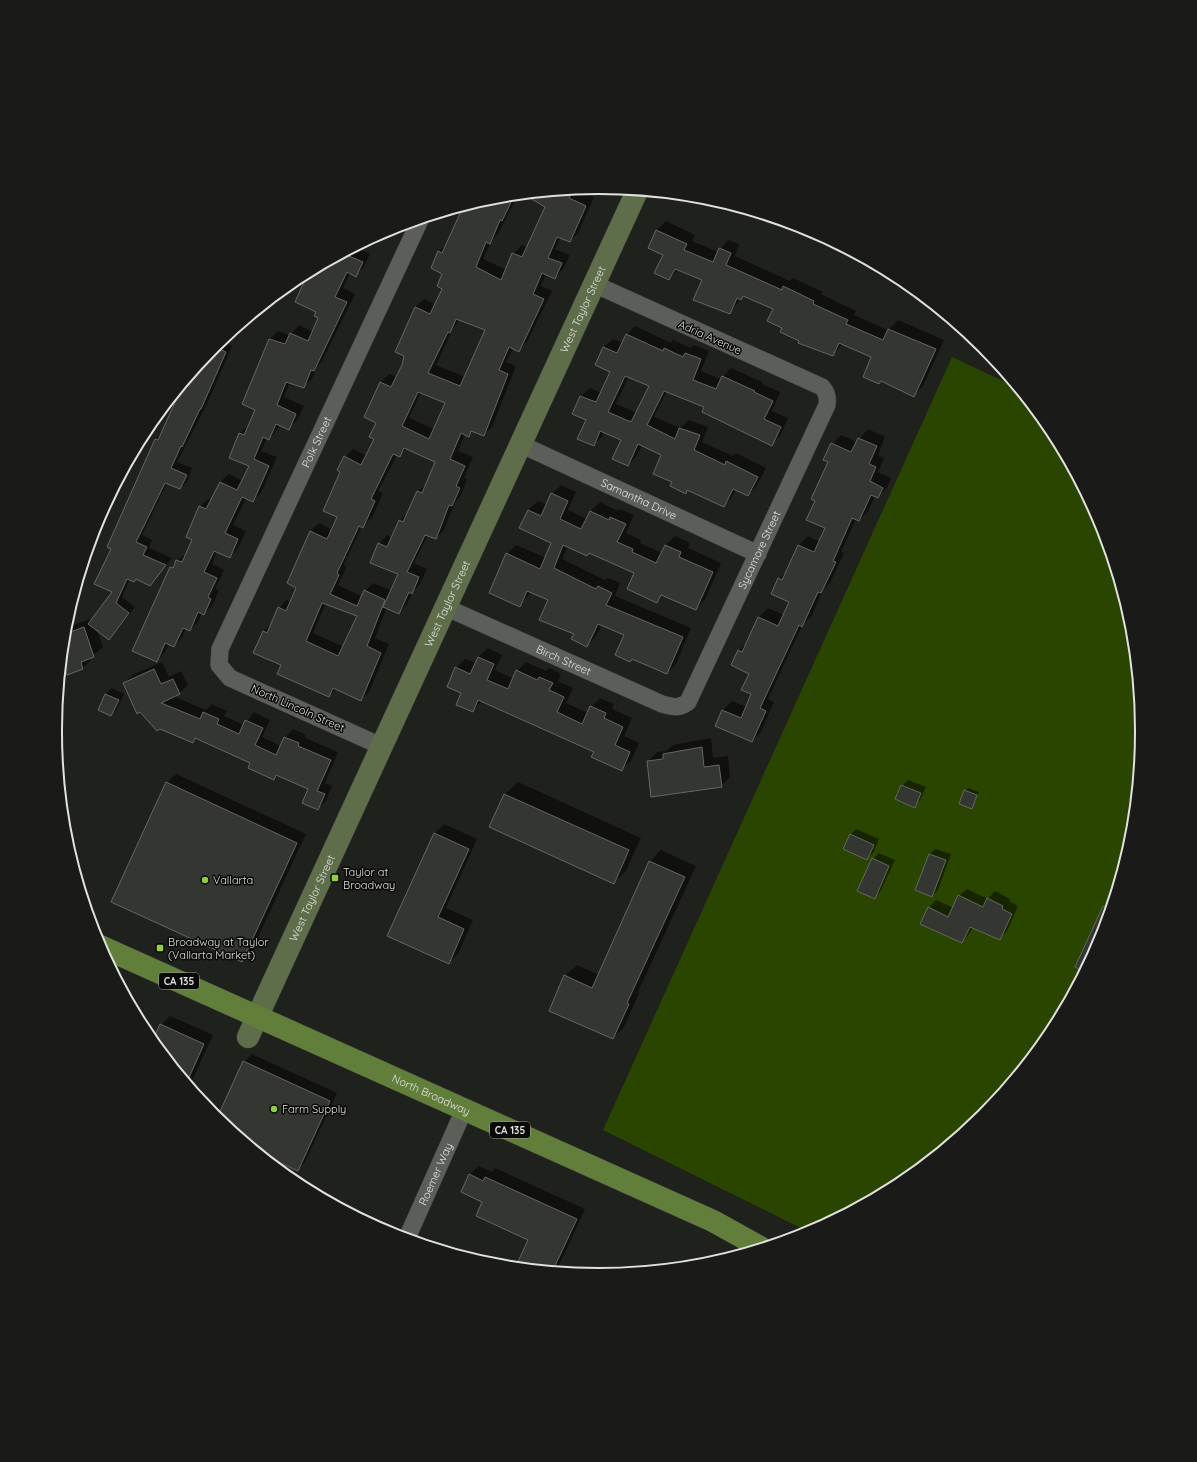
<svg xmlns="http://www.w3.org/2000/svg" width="1197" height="1462" font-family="Quicksand,sans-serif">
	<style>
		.green { fill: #2a4500 }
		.shadow { fill: #0007; fill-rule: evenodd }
		.building { fill: #343632; stroke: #656762; fill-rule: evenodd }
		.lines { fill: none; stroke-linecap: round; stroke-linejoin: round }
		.street-casing { stroke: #3d3e3b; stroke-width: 18 }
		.secondary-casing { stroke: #3d3e3b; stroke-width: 23 }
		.primary-casing { stroke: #3d3e3b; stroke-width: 23 }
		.street { stroke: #5c5e59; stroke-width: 17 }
		.secondary { stroke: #5e6e4a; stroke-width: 22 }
		.primary { stroke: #617e3a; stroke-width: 22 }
		.poi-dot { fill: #90cd41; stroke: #090a08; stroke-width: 1.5 }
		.labels { text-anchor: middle; stroke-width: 3; stroke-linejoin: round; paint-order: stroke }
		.shield { fill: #090a08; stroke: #a0a09e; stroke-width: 1 }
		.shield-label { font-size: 10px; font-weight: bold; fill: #e0e1de }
		.street-label { font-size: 11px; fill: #e0e1de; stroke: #090a08 }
		.poi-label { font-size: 11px; fill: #e0e1de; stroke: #090a08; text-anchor: start }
		.rim { fill: none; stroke: #e0e1de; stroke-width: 2 }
	</style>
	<rect width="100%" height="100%" fill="#1f211d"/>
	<polygon class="green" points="952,357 1016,387 1051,429 1101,523 1132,625 1142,731 1132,837 1101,939 1050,1033 983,1115 900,1183 809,1232 603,1130"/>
	<g class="shadow">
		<path d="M577 190 594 197 578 233 570 241 561 237 555 249 570 255 563 269 555 278 546 274 541 286 552 291 527 342 519 350 513 348 506 362 516 366 492 427 484 435 473 430 469 435 465 434 458 451 473 457 464 478 467 479 460 497 455 502 444 530 436 538 428 535 414 563 427 569 420 584 413 592 407 604 399 613 387 607 375 638 389 644 369 692 361 700 336 689 329 696 282 665 264 631 272 623 279 608 287 600 292 602 298 587 311 531 319 523 333 530 339 516 341 471 345 457 353 449 367 456 376 439 377 422 365 417 381 382 389 374 397 377 403 365 415 308 424 299 436 305 443 288 444 273 432 268 439 251 448 243 465 206 493 198 518 195 498 234 491 242 483 259 507 270 513 254 522 245 527 248 546 207 526 195ZM460 319 486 330 465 377 436 365 453 328ZM421 392 446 403 434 429 409 418ZM407 448 437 462 427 484 417 492 408 512 400 520 392 538 387 535 379 544 399 574 392 591 373 583 365 591 363 597 338 585 347 566 344 565 362 526 372 518 383 493 378 491 397 455 399 456ZM326 603 359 616 344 647 313 633Z"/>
		<polygon points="666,221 695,235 692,241 718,252 728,240 739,244 735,256 790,281 793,278 823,292 821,294 856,311 854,315 888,330 898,320 944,340 923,386 914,395 882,381 879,383 873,357 843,343 833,355 801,340 783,327 774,308 745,295 730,312 703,280 678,270 669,279 664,254 649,248 657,230"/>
		<polygon points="359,246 358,248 370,254 364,267 356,275 350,273 343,288 355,294 322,361 317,367 312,379 303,387 290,382 284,397 304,406 297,420 289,428 280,424 277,430 269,439 267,438 261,451 277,457 261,493 252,501 246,498 233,525 246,531 238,548 230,557 217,551 212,564 224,570 215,589 219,590 212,606 203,614 202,613 198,622 190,630 186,628 182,638 174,646 169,644 165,652 157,661 133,650 171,567 187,552 194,539 200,507 208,499 212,500 220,482 229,474 243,481 250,466 240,433 249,425 256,410 259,363 270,339 278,331 290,335 299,325 313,332 319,317 317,311 296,301 309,272"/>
		<path d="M635 326 671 343 673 340 691 348 694 345 709 351 701 371 721 379 731 368 762 382V384L780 392 772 411 788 418 780 436 771 445 705 407 667 391 654 417 680 428 689 420 708 427 702 442 733 456 736 453 766 468 756 487 748 495 736 489 732 497 723 506 689 489 686 492 673 482 662 455 642 445 636 457 628 465 623 440 604 431 602 437 593 445 587 420 574 414 581 396 590 388 602 393 611 371 596 365 604 347 613 339 623 343 627 335ZM629 376 650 386 637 413 616 404Z"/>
		<polygon points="222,340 232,346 208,402 177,462 192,468 187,482 180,488 167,483 142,535 152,540 149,548 172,558 150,585 136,578 130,579 122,597 135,607 109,639 97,630 103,647 91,657 92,659 83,668 67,674 62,659 65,628 93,618 113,592 112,548 156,439 162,432 179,398 182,386 214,347"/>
		<polygon points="868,429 885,437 878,455 884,458 878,472 891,478 887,488 877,497 875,496 868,511 859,520 856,519 841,552 844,553 830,583 823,590 811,617 803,624 768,699 774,702 761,732 752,741 723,710 732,701 747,707 752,694 750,673 739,650 748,641 759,617 768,608 784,615 790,602 779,579 787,571 799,545 808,536 820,542 826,528 816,500 829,462 832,444 841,435 857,442"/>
		<polygon points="561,485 576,492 568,510 587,519 591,511 600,502 618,511 620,509 634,515 626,533 641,540 640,543 662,553 666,545 675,536 690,543 688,548 721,563 705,600 696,609 664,595 657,602 635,572 589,552 568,546 562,559 605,580 608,578 620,583 615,596 691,628 676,664 667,673 625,635 602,625 596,636 587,646 575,634 549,600 531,592 519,606 507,554 516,545 546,558 552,542 520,527 528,510 538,501 547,505 552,494"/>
		<polygon points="488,648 502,655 495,670 514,679 517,671 526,662 546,671 549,668 561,674 558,681 573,688 566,703 588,713 591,707 600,698 614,704 612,709 632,718 624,736 639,743 631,761 621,770 595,752 482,701 472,711 462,692 456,668 465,659 476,663 478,657"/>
		<polygon points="162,662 169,677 181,671 188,685 180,693 173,696 206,710 212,704 227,711 224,716 244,725 254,712 270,720 262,737 281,746 285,737 293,729 306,735 305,738 338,752 325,783 332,786 326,801 318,809 310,788 278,775 274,779 252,762 197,737 193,741 124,683 132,675"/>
		<polygon points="112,688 124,694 117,709 111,715 100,709 106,694"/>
		<polygon points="711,738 713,758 728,756 730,777 721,786 648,761 657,752 666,751 673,745"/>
		<polygon points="176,774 306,834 251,952 242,961 167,783"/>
		<polygon points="908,780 926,787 920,800 914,806 902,786"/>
		<polygon points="518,782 641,838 626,871 613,883 490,827 505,794"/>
		<polygon points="968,788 979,792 971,808 965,791"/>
		<polygon points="444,824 477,839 446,908 473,920 458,954 448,963 388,936 435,833"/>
		<polygon points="856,829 879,839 873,853 867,858 850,835"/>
		<polygon points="935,849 951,854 938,890 932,896 929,855"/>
		<polygon points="661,850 696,866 638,992 639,993 624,1027 613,1038 565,976 577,965 599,975 650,861"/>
		<polygon points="879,853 895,860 880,892 874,898 873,859"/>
		<polygon points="967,889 988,899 995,891 1010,899 1009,901 1018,906 1007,931 999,939 973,927 969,934 962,942 929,908 936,900 954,908 959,896"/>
		<polygon points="1111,902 1101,939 1087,964 1079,960 1102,911"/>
		<polygon points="170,1016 213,1035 190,1085 154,1041 161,1025"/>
		<polygon points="252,1054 337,1093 305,1162 297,1170 260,1153 240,1136 244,1062"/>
		<polygon points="479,1166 492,1172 495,1168 585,1209 557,1270 517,1266 530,1239 484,1201 469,1175"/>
	</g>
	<g class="building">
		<path d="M573 190 569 198 586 206 570 242 557 237 548 258 562 263 555 279 542 273 533 294 544 299 519 352 509 347 499 370 508 374 484 436 471 431 469 437 461 433 450 459 465 466 456 486 460 488 452 506 449 505 436 539 425 535 407 572 419 577 412 594 409 592 399 614 383 607 398 574 370 563 378 543 387 547 399 520 403 522 417 491 422 493 435 462 404 448 400 457 393 454 371 499 375 501 363 528 359 526 337 573 339 575 330 594 357 606 364 590 385 600 367 646 381 653 361 701 333 688 329 697 277 674 281 665 253 653 263 631 267 633 278 607 286 611 296 588 287 583 310 531 327 539 337 517 323 511 340 472 337 470 344 456 361 465 374 439 369 437 376 423 364 417 380 382 391 387 402 365 404 356 395 352 415 307 430 314 442 289 437 286 442 274 431 268 438 251 442 253 463 207 493 198 514 196 502 221 500 220 490 244 486 242 476 267 501 280 512 253 522 257 545 207 525 195ZM456 319 485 330 460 386 428 373 448 332 450 333ZM418 392 445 403 429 439 402 426ZM322 603 357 616 338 656 306 641Z"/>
		<polygon points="656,230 687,244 684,250 713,262 719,248 731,253 726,265 782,290 783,286 814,301 813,304 848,320 846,324 883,340 888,329 936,349 914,397 881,381 879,384 863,377 871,357 839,343 833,356 798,343 799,341 780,332 782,328 767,321 773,309 743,296 741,300 737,298 730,314 693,300 702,280 675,269 669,280 654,273 663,255 648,248"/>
		<polygon points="344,254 363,262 356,277 347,272 335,297 347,302 314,371 311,370 304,388 286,382 277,405 296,414 289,430 276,424 269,440 263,437 254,459 269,466 253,502 242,497 225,533 238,539 230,558 214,551 204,572 217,578 208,597 211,599 204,615 198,612 190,631 183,628 174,647 165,643 157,662 132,651 170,567 173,568 176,560 182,562 192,540 186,537 199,506 206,509 220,482 237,490 249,466 229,458 239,433 244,435 255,410 242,404 269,339 285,344 290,333 308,341 318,318 314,316 316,312 295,302 308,273"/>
		<path d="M626 334 663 351 664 348 683 357 685 353 701 359 693 380 716 389 722 376 755 391 754 392 773 401 764 419 781 427 772 446 702 412 704 407 664 391 647 425 675 439 679 428 700 435 694 450 725 465 726 461 758 477 748 496 733 489 724 507 687 490 686 494 670 486 672 482 653 474 661 455 638 444 628 466 612 459 621 440 600 431 594 446 577 439 586 420 572 414 580 396 596 402 610 372 595 365 603 347 617 353ZM625 376 649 386 631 422 608 412Z"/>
		<polygon points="214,347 226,352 201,409 200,409 182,447 181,446 171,468 187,475 180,489 165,483 136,542 147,547 143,555 166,565 150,586 136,579 134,582 127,579 116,603 129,613 109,640 88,624 112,592 94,584 111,549 107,547 155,439 158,440 177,398 176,397 179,389"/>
		<polygon points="858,438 877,446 869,464 876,467 870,481 883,488 878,498 871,495 859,521 852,518 833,561 836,562 821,593 818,592 802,627 799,625 760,708 766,711 752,742 715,726 722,710 741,718 751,694 741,690 749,674 731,665 738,650 742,652 758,617 778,626 789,602 771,594 778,578 782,580 798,545 814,552 825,528 806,520 815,501 811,499 828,462 823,460 831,443 851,452"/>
		<polygon points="551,493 568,501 560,519 581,529 590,511 609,520 610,517 626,524 617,542 633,549 632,552 656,563 665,545 681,552 679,557 713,572 696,610 661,595 657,603 627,589 634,573 589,553 587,556 563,545 554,568 596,589 598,586 612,593 606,605 683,637 667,674 632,659 630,662 615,655 624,635 598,624 587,647 571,639 574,634 539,620 548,600 527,591 520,607 489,593 506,553 540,569 551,543 519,528 528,510 541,516"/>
		<polygon points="84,627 94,657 81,662 83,669 67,675 62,661 65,634"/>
		<polygon points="478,657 494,664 487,680 508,689 516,670 537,680 539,677 553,683 549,690 564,697 557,712 582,724 590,706 606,713 604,718 623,727 615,745 630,752 622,771 591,757 594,752 478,700 473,712 456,705 461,693 447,687 455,667 470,674"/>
		<polygon points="154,669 161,684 173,679 180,694 161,703 200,719 203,712 219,719 217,724 239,734 245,720 263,728 255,745 276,755 284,737 299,743 298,746 331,760 317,791 325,794 318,810 302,803 308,789 276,775 274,780 248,768 250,763 195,738 193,743 160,729 157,731 140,712 137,714 123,683"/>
		<polygon points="105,694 119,700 111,716 98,710"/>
		<polygon points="702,747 704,767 719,765 722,787 651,797 647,761 663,759 663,754"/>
		<polygon points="166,782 297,843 242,962 111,902"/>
		<polygon points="901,785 921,793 915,808 895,799"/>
		<polygon points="964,790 977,795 972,809 959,804"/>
		<polygon points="504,794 629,850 614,884 489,827"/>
		<polygon points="434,833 469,849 438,917 464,929 449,964 387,936"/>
		<polygon points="850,834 874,845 867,860 843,849"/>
		<polygon points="929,854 946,860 932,897 915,890"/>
		<polygon points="872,858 889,866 875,899 857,891"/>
		<polygon points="649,861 685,877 627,1003 629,1004 613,1039 549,1011 564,975 592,988"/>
		<polygon points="958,895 983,907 987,898 1003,906 1002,909 1012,914 1000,940 970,927 962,943 920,924 928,907 948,917"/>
		<polygon points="1103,906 1110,909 1101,939 1083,971 1075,967"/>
		<polygon points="160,1024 204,1044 187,1082 153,1040"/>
		<polygon points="243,1061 330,1101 298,1171 263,1155 217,1118"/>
		<polygon points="469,1174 483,1181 485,1177 577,1219 553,1270 516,1266 528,1240 476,1216 482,1202 461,1192"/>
	</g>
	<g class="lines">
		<defs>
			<g id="street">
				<path id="s1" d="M520 444 758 554"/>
				<path id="s2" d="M445 607 662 704C673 707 679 709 688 702L827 405C828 398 827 392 822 387L594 284"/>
				<path id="s3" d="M381 746 230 678 219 665 220 649 420 220"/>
				<path id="s4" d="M407 1238 464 1110"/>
			</g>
			<g id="secondary">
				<path id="s5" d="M248 1037 637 191"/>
			</g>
			<g id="primary">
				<path id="s6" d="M100 946 713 1221 760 1247"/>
			</g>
		</defs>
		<use href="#street" class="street-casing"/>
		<use href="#secondary" class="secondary-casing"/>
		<use href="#primary" class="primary-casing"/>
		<use href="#street" class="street"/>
		<use href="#secondary" class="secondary"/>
		<use href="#primary" class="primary"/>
	</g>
	<g class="poi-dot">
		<rect x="331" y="874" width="8" height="8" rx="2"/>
		<circle cx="205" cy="880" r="4"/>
		<rect x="156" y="944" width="8" height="8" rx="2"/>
		<circle cx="274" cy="1109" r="4"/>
	</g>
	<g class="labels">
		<g class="shield">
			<rect x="159" y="973" width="40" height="16" rx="3"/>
			<rect x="490" y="1122" width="40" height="16" rx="3"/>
		</g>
		<g class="shield-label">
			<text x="179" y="985">CA 135</text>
			<text x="510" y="1134">CA 135</text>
		</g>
		<g class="street-label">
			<text dy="4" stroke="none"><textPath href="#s5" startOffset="801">West Taylor Street</textPath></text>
			<text transform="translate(710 337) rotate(24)" y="4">Adria Avenue</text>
			<text dy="4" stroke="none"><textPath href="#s3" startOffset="427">Polk Street</textPath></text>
			<text dy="4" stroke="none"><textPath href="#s1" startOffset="131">Samantha Drive</textPath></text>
			<text dy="4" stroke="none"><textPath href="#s2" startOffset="433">Sycamore Street</textPath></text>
			<text dy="4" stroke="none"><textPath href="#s5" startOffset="477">West Taylor Street</textPath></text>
			<text dy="4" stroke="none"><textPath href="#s2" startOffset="130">Birch Street</textPath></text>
			<text transform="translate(298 708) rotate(24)" y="4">North Lincoln Street</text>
			<text dy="4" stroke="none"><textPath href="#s5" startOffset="153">West Taylor Street</textPath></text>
			<text dy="4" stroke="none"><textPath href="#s6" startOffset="363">North Broadway</textPath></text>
			<text dy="4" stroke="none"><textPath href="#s4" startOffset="70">Roemer Way</textPath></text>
		</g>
		<g class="poi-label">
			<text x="343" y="876">Taylor at<tspan x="343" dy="13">Broadway</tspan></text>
			<text x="213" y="884">Vallarta</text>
			<text x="168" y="946">Broadway at Taylor<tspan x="168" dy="13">(Vallarta Market)</tspan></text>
			<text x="282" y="1113">Farm Supply</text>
		</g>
	</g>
	<path d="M0 0H1197V1462H0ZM598 194H599A536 536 0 0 1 1135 730V732A536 536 0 0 1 599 1268H598A536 536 0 0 1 62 732V730A536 536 0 0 1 598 194Z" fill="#1a1b19" fill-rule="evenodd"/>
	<path class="rim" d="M598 194H599A536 536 0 0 1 1135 730V732A536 536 0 0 1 599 1268H598A536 536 0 0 1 62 732V730A536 536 0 0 1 598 194Z"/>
</svg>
